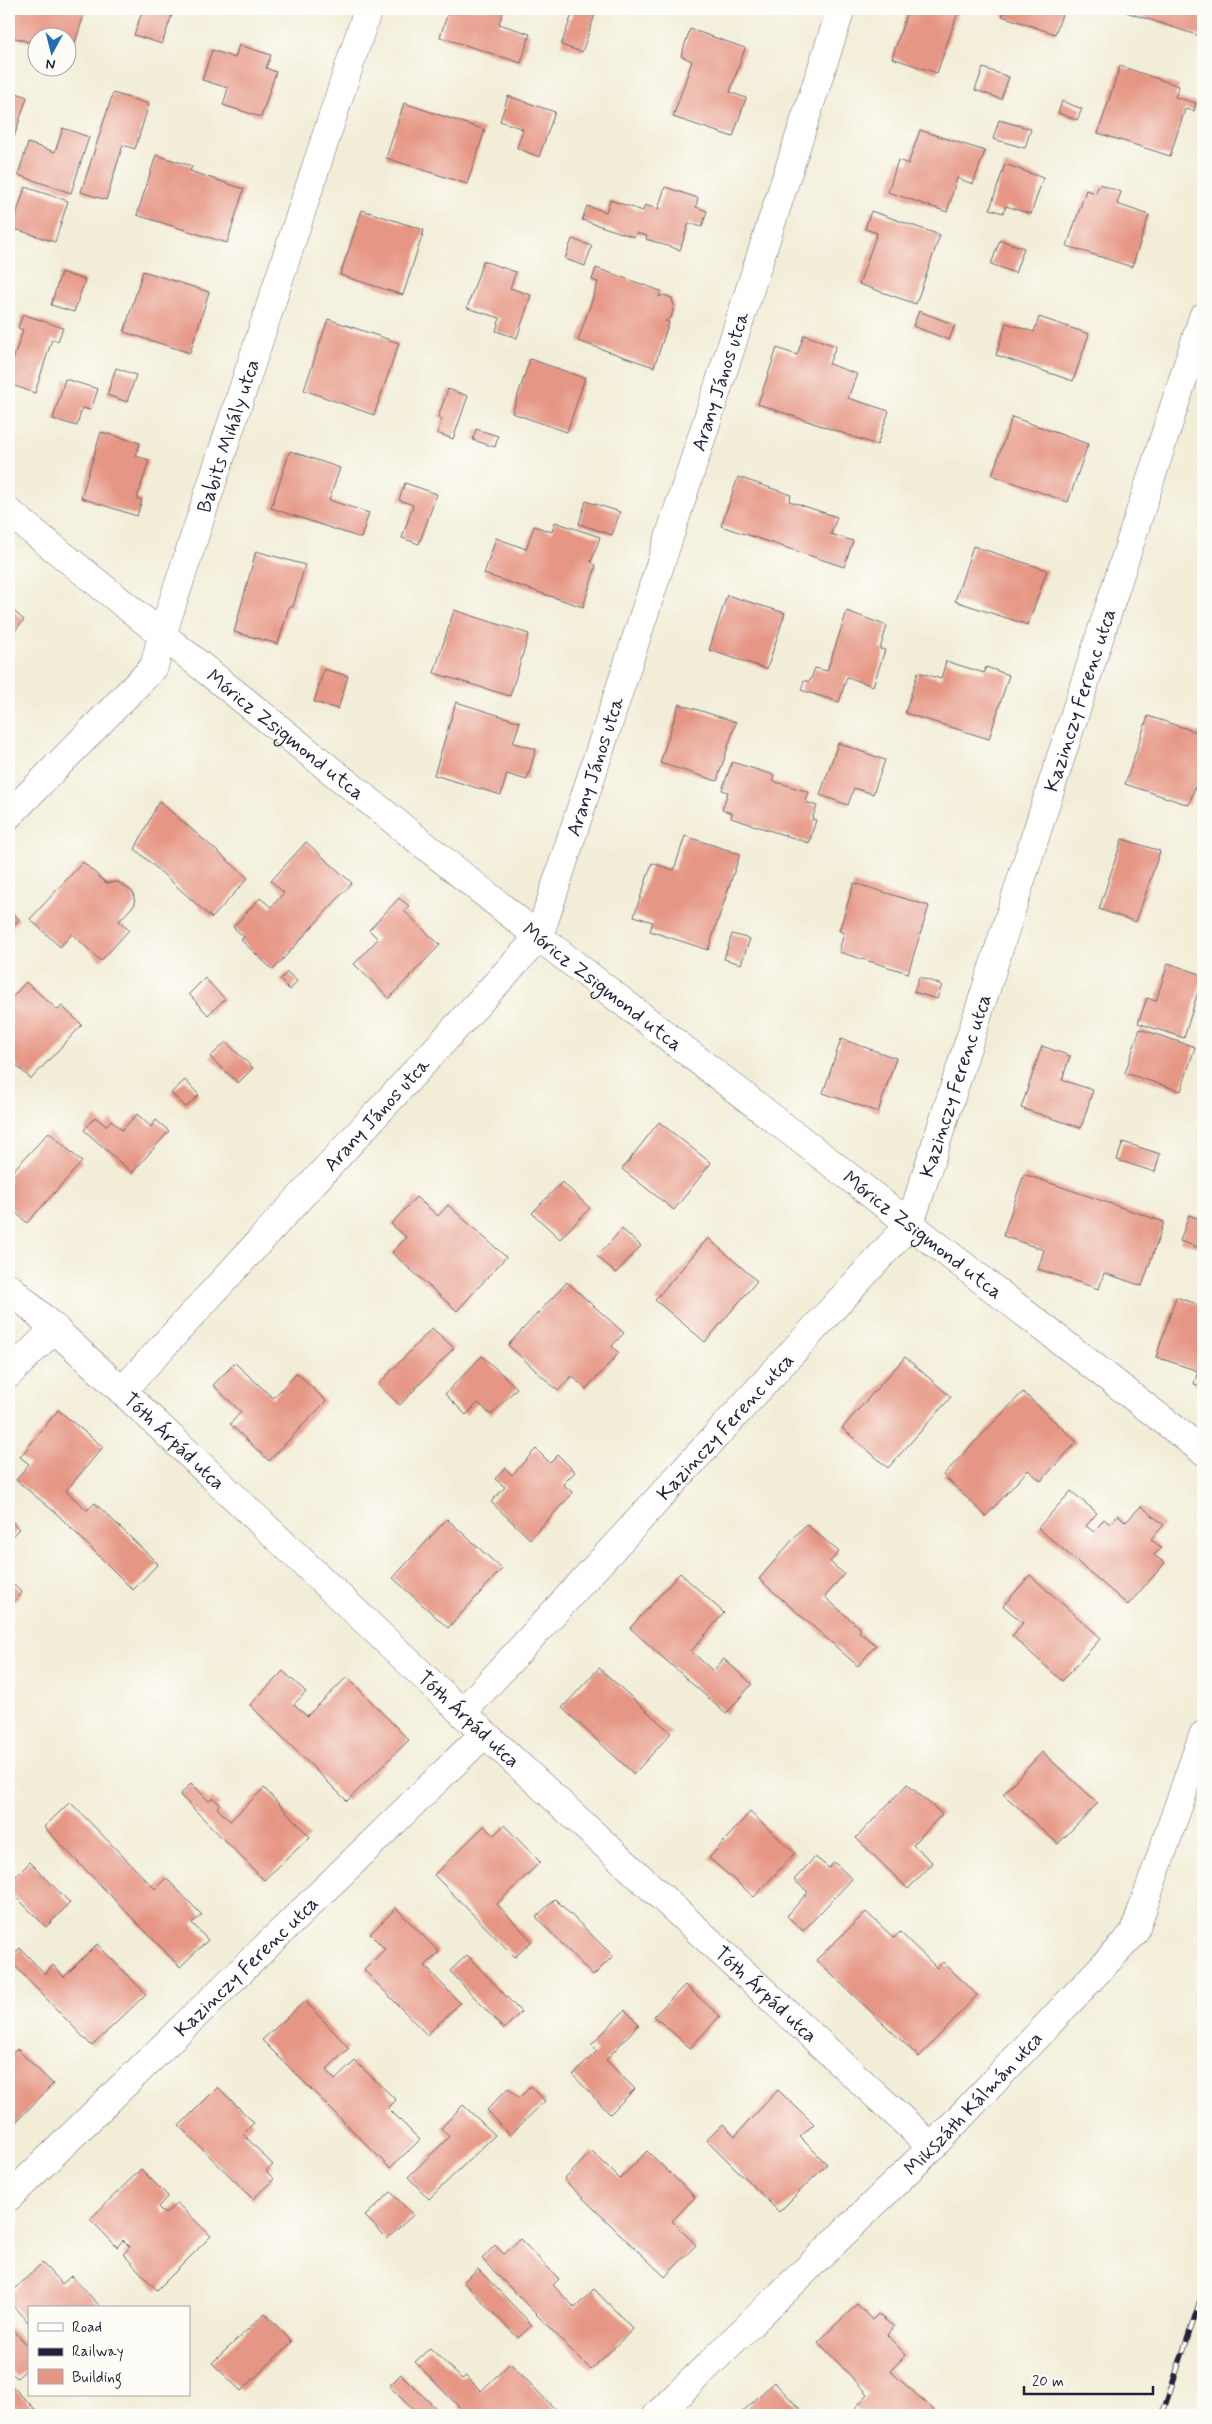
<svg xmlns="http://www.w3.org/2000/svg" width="1212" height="2424" font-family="Mynerve,sans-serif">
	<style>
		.building { fill: #e69684 }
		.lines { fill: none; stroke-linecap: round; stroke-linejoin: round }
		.street-casing { stroke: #6b6972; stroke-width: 29 }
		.street { stroke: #fff; stroke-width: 28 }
		.rail-casing { stroke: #22223b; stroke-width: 5.5 }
		.rail { stroke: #fdfcf7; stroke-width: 4; stroke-dasharray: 11; stroke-linecap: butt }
		.labels { text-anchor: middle; stroke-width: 4; stroke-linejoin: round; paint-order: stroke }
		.street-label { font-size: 20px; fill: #22223b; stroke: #fdfcf7 }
	</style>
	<rect width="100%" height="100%" fill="#fdfcf7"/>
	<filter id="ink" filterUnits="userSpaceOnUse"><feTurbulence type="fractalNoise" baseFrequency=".02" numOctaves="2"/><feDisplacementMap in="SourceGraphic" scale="10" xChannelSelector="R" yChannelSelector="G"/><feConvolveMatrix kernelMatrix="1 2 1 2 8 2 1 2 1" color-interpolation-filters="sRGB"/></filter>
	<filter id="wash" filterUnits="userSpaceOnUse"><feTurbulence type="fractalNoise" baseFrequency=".0096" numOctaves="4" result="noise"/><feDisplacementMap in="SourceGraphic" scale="20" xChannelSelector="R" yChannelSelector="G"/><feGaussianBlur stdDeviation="1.12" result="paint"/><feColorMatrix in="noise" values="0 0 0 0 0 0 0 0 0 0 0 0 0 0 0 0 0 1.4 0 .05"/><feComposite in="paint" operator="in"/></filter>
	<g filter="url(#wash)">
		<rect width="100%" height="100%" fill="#f2edd7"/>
		<g id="blocks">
			<g class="building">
				<polygon points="9,9 76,9 85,11 71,56 68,55 68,38 38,38 38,45 9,36"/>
				<polygon points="143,9 174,9 162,44 134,35"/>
				<polygon points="449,9 504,9 499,24 530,34 521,63 440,37"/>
				<polygon points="574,9 597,9 582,52 561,45"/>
				<polygon points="730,9 750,9 748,15"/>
				<polygon points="908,9 959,9 937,73 892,58"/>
				<polygon points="1004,9 1064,9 1055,34 1002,16"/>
				<polygon points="1127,9 1203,9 1203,37 1126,12"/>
				<polygon points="690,29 745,48 730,92 746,98 733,137 673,117 692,61 681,56"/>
				<polygon points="239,45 271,55 266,68 276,72 261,117 223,105 228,88 202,80 212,50 235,58"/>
				<polygon points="1120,66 1179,86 1175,97 1196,103 1194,111 1185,109 1170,156 1098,133"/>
				<polygon points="983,68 1009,77 1001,99 975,90"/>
				<polygon points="9,90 27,97 14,137 9,135"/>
				<polygon points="113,93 149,104 135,149 123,145 106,200 81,192"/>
				<polygon points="508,96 555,112 539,157 517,148 523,129 500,121"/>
				<polygon points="1062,101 1082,109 1077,120 1058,113"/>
				<polygon points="404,103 485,130 467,184 386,158"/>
				<polygon points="999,120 1031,129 1025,148 993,139"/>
				<polygon points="63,128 89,137 71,193 18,175 28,143 55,152"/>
				<polygon points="920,130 985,151 973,184 957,178 947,212 888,192 898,160 908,164"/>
				<polygon points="156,155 192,166 190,171 244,189 227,243 137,215"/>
				<polygon points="1005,164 1043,178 1031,214 1006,206 1003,213 990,209"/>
				<polygon points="1099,184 1121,192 1117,204 1149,215 1132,267 1067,246 1086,190 1096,193"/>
				<polygon points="25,187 68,201 55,242 12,228"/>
				<polygon points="665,187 698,198 696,207 707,211 702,227 689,223 680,250 646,239 647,236 636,233 634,237 582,220 587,206 606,212 610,200 643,211 645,205 658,209"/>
				<polygon points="362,210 424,230 403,295 340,275"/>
				<polygon points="871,211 940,235 916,304 859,284 877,233 865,229"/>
				<polygon points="572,239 592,246 585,266 565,259"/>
				<polygon points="1000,240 1024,248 1015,273 991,264"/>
				<polygon points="483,261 516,272 510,288 531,295 517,338 496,331 500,318 467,308"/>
				<polygon points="596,268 661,291 659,297 664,295 672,298 674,306 671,318 665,321 669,322 654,367 578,341 598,282 592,280"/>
				<polygon points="143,271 209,292 190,353 124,332"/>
				<polygon points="61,272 85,280 74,312 51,305"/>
				<polygon points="919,311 955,325 949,340 913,326"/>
				<polygon points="23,314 63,328 58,341 52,339 35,393 9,384 9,372 23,330 18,328"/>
				<polygon points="1039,317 1089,334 1073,381 996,355 1006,323 1034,332"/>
				<polygon points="328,319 399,343 374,415 304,390"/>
				<polygon points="804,335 836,346 829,364 857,374 848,398 889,411 877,445 758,404 777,348 797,355"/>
				<polygon points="530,359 585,378 567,432 512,413"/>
				<polygon points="116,368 136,375 127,402 107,395"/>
				<polygon points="65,379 98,389 91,410 82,408 77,426 53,419"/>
				<polygon points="448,389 468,396 453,439 437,433 442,419 438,417"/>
				<polygon points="1012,417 1088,444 1068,502 992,475"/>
				<polygon points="476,429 498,436 495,447 473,440"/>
				<polygon points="101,432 140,443 136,456 149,460 137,499 142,500 137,516 81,498"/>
				<polygon points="290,451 340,468 329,500 369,513 361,538 271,508"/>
				<polygon points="738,477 791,495 789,501 837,517 831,534 853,541 844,567 721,526"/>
				<polygon points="405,483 437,494 419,544 402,538 413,505 399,500"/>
				<polygon points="586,501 620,512 612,535 579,524"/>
				<polygon points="555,522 600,537 591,562 596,566 583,607 484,574 496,538 526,549 534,526 552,532"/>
				<polygon points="973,546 1047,570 1028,625 955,601"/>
				<polygon points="256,551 305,565 293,607 289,607 278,644 234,632"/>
				<polygon points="727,595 785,613 767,669 709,650"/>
				<polygon points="9,607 24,620 9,638"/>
				<polygon points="454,610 529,634 510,696 434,673"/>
				<polygon points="847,611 887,626 880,649 885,650 873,686 847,677 839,702 801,690 804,681 810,681 815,668 827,671"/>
				<polygon points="946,661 984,673 986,667 1009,675 989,739 905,713 918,672 941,679"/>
				<polygon points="324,669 348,676 338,709 314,702"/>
				<polygon points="456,702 520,722 513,743 536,749 527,780 507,774 501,795 434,775"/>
				<polygon points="679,704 736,722 717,781 660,763"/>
				<polygon points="1148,716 1203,734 1203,763 1189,805 1125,784"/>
				<polygon points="838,743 885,760 873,794 854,788 848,805 820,795"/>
				<polygon points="732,762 774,775 773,781 809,792 806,802 817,806 812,819 816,820 809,843 731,818 732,813 722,810 728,792 722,790"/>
				<polygon points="159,801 248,878 212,918 135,849"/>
				<polygon points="685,836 740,854 708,950 650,931 653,922 634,916 652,863 674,870"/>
				<polygon points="1122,839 1160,851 1136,922 1099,909"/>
				<polygon points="306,842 352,883 273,970 241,940 244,937 233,927 260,898 271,907 284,893 271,881"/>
				<polygon points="83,862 106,883 118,882 133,892 135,904 119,921 129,930 101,961 72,934 60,947 30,919"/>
				<polygon points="854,883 929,906 908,973 839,952 844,932 839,931"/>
				<polygon points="399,898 409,906 404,911 440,945 389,998 354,964 378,939 369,930"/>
				<polygon points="9,910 19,919 9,930"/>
				<polygon points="732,934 750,939 741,964 724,959"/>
				<polygon points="1168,963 1203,975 1184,1038 1138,1023 1147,998 1156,1001"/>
				<polygon points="287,972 297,981 290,990 280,980"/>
				<polygon points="919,977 942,985 937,999 914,992"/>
				<polygon points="205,978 225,999 208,1015 189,994"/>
				<polygon points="26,982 58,1010 62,1006 82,1025 31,1079 9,1059 9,1001"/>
				<polygon points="1140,1029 1195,1047 1181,1091 1125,1073"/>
				<polygon points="841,1039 896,1058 878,1112 823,1093"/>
				<polygon points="226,1042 253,1068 238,1083 210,1057"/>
				<polygon points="1042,1046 1070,1056 1062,1080 1093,1090 1081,1128 1021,1108"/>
				<polygon points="185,1080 199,1095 186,1107 171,1093"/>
				<polygon points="137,1114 151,1127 156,1120 169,1131 132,1173 84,1130 95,1117 106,1126 111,1120 122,1130"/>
				<polygon points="659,1122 711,1163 674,1210 622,1169"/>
				<polygon points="49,1132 82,1162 27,1223 9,1206 9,1175"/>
				<polygon points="1123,1142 1160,1154 1155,1172 1117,1160"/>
				<polygon points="1024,1174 1164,1222 1142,1286 1104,1273 1099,1289 1038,1269 1044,1250 1003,1236"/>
				<polygon points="562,1182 590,1208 560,1239 532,1213"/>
				<polygon points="416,1197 438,1216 448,1205 506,1257 457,1311 392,1253 406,1237 391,1224"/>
				<polygon points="1189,1215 1203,1220 1203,1249 1180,1241"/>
				<polygon points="622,1229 641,1246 616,1273 597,1256"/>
				<polygon points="708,1238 757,1281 705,1342 655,1300"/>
				<polygon points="567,1282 624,1333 612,1346 619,1353 586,1389 572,1376 558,1391 508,1345"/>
				<polygon points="1176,1297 1203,1306 1203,1387 1194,1384 1198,1371 1156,1357"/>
				<polygon points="432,1328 454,1348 400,1405 378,1385"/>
				<polygon points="482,1356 517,1388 491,1415 478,1403 466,1415 445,1394"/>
				<polygon points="905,1357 951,1397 888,1468 842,1428"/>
				<polygon points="235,1363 273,1398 297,1373 326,1401 269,1461 230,1424 241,1412 213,1385"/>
				<polygon points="1023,1392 1077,1442 1041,1481 1028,1470 986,1516 943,1475"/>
				<polygon points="58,1410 103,1447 66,1491 87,1510 95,1503 158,1564 133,1590 57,1514 16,1480 29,1464 20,1457"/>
				<polygon points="536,1449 550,1463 558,1455 575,1472 563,1484 573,1493 530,1539 491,1502 505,1487 495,1479 505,1468 512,1475"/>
				<polygon points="1071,1491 1097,1513 1086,1526 1094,1532 1104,1519 1110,1524 1118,1515 1126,1522 1141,1506 1164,1525 1151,1539 1161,1548 1154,1555 1165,1563 1128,1605 1038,1528"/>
				<polygon points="9,1519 19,1529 9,1539"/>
				<polygon points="447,1519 502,1569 448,1628 393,1578"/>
				<polygon points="806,1524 839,1552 830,1562 844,1574 825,1597 861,1629 859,1632 876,1645 858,1666 759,1579"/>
				<polygon points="680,1573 724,1613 691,1651 713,1671 724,1659 752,1684 726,1714 630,1628"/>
				<polygon points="1030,1575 1101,1638 1062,1681 1012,1636 1023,1623 1003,1606"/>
				<polygon points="9,1580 22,1593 9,1607"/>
				<polygon points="599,1668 671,1733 634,1774 562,1708"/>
				<polygon points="283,1671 306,1692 294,1704 307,1716 347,1677 409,1740 347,1801 250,1705"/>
				<polygon points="1042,1752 1098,1803 1058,1844 1003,1794"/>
				<polygon points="191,1783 209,1801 213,1798 220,1804 217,1808 230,1821 264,1788 310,1837 264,1880 180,1795"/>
				<polygon points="907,1784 942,1814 913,1845 933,1863 908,1889 856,1838"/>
				<polygon points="70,1802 155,1889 166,1878 202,1915 192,1923 208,1940 180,1967 44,1827"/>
				<polygon points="750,1812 795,1853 754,1897 709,1858"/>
				<polygon points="504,1825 540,1862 497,1904 532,1941 515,1957 434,1875 484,1826 494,1835"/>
				<polygon points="815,1857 829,1868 834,1862 852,1879 803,1931 787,1916 808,1892 794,1880"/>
				<polygon points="30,1862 70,1903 46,1927 9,1890 9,1883"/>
				<polygon points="555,1899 613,1956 593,1976 536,1917"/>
				<polygon points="396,1908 439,1952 425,1966 460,2003 427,2035 364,1970 385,1949 370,1934"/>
				<polygon points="866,1912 894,1938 900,1932 937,1968 943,1962 977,1995 919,2057 816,1960"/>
				<polygon points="97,1944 146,1994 92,2046 9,1960 20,1948 45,1974 53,1965 64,1977"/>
				<polygon points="467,1955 521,2012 504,2029 450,1971"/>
				<polygon points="685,1985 720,2016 690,2048 654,2016"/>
				<polygon points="305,2001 349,2048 326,2070 335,2080 355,2061 396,2100 388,2108 420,2140 390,2168 262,2040"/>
				<polygon points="625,2010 639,2024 606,2060 635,2089 610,2114 573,2075 597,2051 591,2045"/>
				<polygon points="17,2049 53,2084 9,2129 9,2057"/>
				<polygon points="531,2086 545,2101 510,2135 487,2110 508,2088 519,2098"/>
				<polygon points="218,2087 254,2123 243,2134 273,2165 266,2171 274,2179 253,2199 179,2126"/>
				<polygon points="778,2090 814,2124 800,2137 827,2164 779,2212 707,2140 723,2124 735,2136"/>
				<polygon points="463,2105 495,2135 429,2199 408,2177 449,2137 441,2128"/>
				<polygon points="592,2151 620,2179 647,2151 695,2197 672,2221 696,2245 665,2277 564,2180"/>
				<polygon points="141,2169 168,2196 158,2207 165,2214 177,2203 211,2236 157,2290 123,2254 130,2247 123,2240 117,2247 90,2219"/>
				<polygon points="391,2192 413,2215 387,2239 365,2216"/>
				<polygon points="520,2239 559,2279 553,2285 575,2308 594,2289 633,2329 591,2370 482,2259 495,2245 504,2254"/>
				<polygon points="42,2263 62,2284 71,2276 102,2308 29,2308 29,2323 9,2302 9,2295"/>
				<polygon points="478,2269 532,2325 518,2338 463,2282"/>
				<polygon points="857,2304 872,2320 878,2314 894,2327 887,2335 906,2355 890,2371 934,2410 929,2415 863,2415 855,2408 868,2394 818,2342"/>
				<polygon points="265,2313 292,2342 241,2391 212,2363"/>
				<polygon points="9,2326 29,2347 29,2367 17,2378 9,2370"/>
				<polygon points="430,2348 462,2379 466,2376 481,2391 510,2363 555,2409 549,2415 467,2415 415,2362"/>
				<polygon points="401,2374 413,2386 443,2415 418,2415 389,2386"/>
				<polygon points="774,2382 806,2415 739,2415"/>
				<polygon points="9,2383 41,2415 9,2415"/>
			</g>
		</g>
	</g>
	<g filter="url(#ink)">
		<use href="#blocks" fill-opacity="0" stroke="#6b6972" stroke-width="1"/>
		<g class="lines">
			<defs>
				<g id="street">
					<path id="s1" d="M9 512 539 937 1203 1451"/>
					<path id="s2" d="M9 815 154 667 162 635 368 9"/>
					<path id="s3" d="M9 1287 122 1391 470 1720 932 2147"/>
					<polyline points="9,1374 55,1328"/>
					<path id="s4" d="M122 1391 539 937 841 9"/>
					<path id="s5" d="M462 1713 910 1224 1203 317"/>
					<path id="s6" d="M9 2197 484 1734"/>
					<path id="s7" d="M657 2415 932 2147 1134 1933 1203 1735"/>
				</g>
			</defs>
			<use href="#street" class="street-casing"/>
			<use href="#street" class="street"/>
			<defs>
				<g id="rail">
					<polyline points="1162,2415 1203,2292"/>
					<polyline points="1199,2415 1203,2401"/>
				</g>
			</defs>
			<use href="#rail" class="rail-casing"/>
			<use href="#rail" class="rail"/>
		</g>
	</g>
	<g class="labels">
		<g class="street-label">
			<text dy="7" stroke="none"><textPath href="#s4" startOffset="1201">Arany János utca</textPath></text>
			<text dy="7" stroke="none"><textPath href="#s2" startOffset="450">Babits Mihály utca</textPath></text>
			<text dy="7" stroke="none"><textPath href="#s5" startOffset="1214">Kazinczy Ferenc utca</textPath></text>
			<text dy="7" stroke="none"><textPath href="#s1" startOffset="355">Móricz Zsigmond utca</textPath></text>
			<text dy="7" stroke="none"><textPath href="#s4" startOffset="796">Arany János utca</textPath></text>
			<text dy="7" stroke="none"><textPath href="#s1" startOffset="760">Móricz Zsigmond utca</textPath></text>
			<text dy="7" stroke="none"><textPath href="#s5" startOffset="809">Kazinczy Ferenc utca</textPath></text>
			<text dy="7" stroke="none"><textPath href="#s4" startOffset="376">Arany János utca</textPath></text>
			<text dy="7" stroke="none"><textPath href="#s1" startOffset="1165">Móricz Zsigmond utca</textPath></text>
			<text dy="7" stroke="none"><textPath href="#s5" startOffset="389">Kazinczy Ferenc utca</textPath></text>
			<text dy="7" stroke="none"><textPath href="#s3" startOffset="226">Tóth Árpád utca</textPath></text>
			<text dy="7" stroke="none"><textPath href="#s3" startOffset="631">Tóth Árpád utca</textPath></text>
			<text dy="7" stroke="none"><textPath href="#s6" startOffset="331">Kazinczy Ferenc utca</textPath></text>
			<text dy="7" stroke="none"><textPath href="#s3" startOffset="1036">Tóth Árpád utca</textPath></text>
			<text dy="7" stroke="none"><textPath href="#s7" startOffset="444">Mikszáth Kálmán utca</textPath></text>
		</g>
	</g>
	<rect width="1212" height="2424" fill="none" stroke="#fdfcf7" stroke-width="30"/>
	<rect x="28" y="2306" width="162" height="90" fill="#fdfcf7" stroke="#a5a5ac"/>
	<rect x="38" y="2323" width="25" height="8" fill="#ffffff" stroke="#a5a5ac"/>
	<text x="72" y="2332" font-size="15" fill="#22223b">Road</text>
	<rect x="38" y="2348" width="25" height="8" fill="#22223b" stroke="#a5a5ac"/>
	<text x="72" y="2356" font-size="15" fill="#22223b">Railway</text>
	<rect x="38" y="2369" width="25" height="15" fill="#e69684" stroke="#a5a5ac"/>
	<text x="72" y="2382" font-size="15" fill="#22223b">Building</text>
	<g transform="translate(52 52) rotate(187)"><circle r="24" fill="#fdfcf7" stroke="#a5a5ac"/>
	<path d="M0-4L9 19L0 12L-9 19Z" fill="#1f6fb2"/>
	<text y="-8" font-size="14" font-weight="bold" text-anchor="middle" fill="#22223b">N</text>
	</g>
	<path d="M1024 2386v8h129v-8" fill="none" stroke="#22223b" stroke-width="2.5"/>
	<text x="1032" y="2386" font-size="15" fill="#22223b" stroke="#fdfcf7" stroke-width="4" paint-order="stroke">20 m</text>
</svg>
